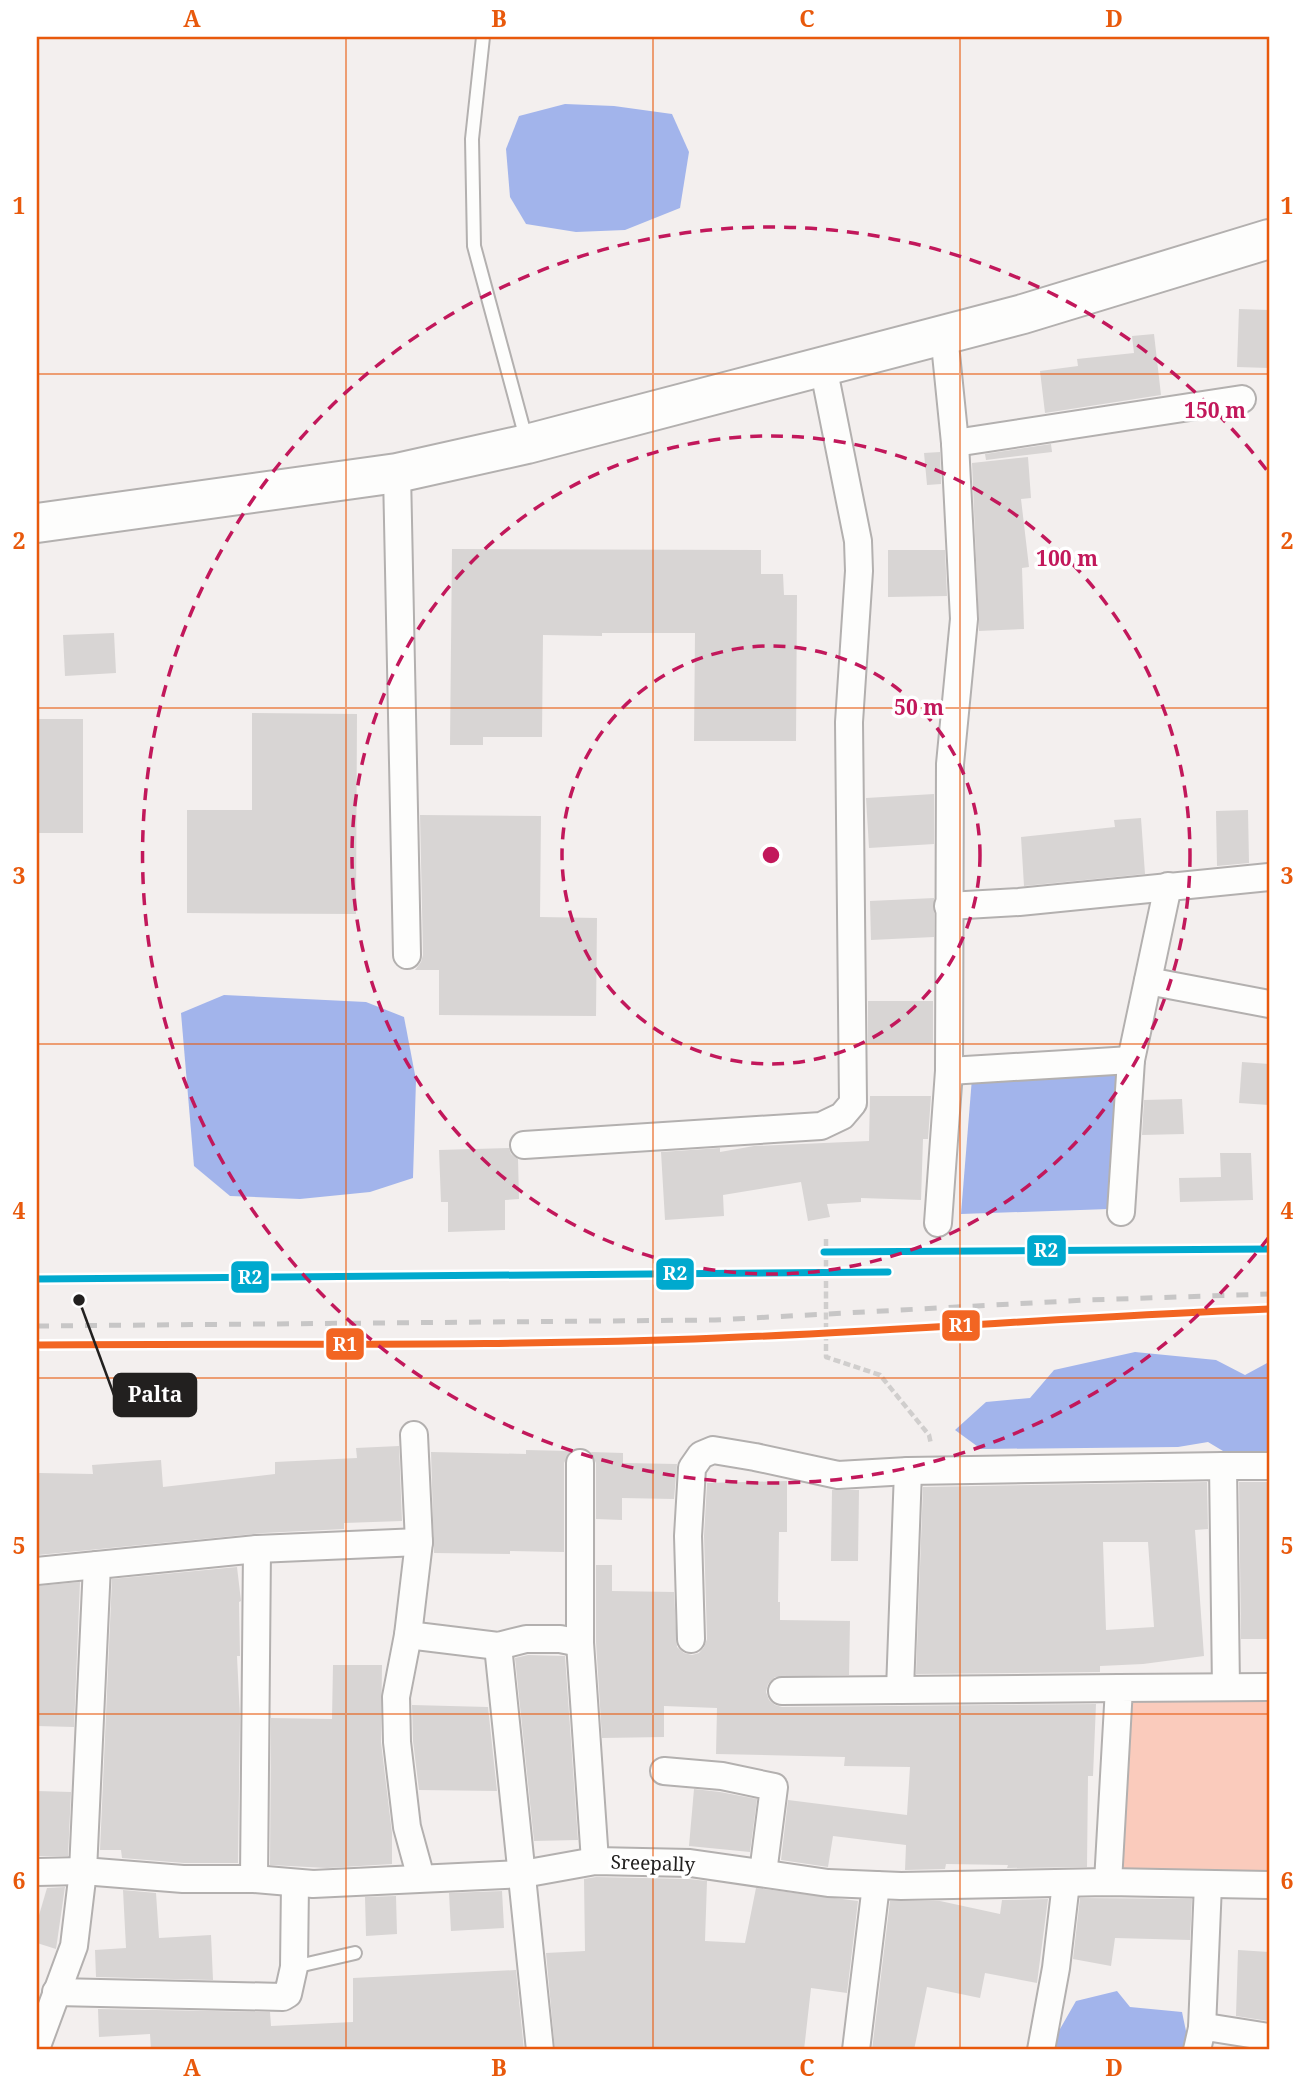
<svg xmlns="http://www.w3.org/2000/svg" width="1306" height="2087" font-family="'Noto Serif',serif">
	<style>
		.green { fill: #facbbc }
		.water { fill: #a2b4eb }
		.building { fill: #d8d5d4; fill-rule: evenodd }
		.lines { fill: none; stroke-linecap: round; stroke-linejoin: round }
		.service-casing { stroke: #b3b0af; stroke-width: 16 }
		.minor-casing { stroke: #b3b0af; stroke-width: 30 }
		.primary-casing { stroke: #b3b0af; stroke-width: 42 }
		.path { stroke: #d0cecd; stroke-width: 4.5; stroke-dasharray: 7 3.5; stroke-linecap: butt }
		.service { stroke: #fdfdfc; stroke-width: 12 }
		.minor { stroke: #fdfdfc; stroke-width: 26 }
		.primary { stroke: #fdfdfc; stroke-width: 38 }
		.rail { stroke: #c7c6c6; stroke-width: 5; stroke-dasharray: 12 12; stroke-linecap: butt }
		.rail-1-casing { stroke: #fff; stroke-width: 12 }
		.rail-2-casing { stroke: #fff; stroke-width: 12 }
		.rail-1 { stroke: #f26522; stroke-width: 7 }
		.rail-2 { stroke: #00a9ce; stroke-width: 7 }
		.grid { fill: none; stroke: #e8590c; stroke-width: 2; stroke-opacity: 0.55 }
		.ring { fill: none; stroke: #c2185b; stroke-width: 3.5; stroke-dasharray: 12 9 }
		.labels { text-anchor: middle; stroke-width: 7; stroke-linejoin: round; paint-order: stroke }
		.street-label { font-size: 19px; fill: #22201f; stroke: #fff }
		.centre { fill: #c2185b; stroke: #fff; stroke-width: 3.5 }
		.ring-label { font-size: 21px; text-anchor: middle; font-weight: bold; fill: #c2185b; stroke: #fff; stroke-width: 7; stroke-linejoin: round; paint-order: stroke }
		.leader { fill: none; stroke: #22201f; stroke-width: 2.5 }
		.callout-dot { fill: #22201f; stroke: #fff; stroke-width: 2.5 }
		.callout { fill: #22201f; stroke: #22201f; stroke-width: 2.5 }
		.callout-label { font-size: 21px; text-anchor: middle; font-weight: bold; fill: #fff }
		.line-badge { stroke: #fff; stroke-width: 2.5 }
		.badge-label { font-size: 19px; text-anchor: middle; font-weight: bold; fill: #fff }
		.neatline { fill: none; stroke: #e8590c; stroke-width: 2.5 }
		.grid-label { font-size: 23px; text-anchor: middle; font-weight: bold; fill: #e8590c }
	</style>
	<rect width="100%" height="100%" fill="#f3efee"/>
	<polygon class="green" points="1127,1694 1269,1694 1269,1878 1118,1880"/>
	<g class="water">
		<polygon points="565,104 614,106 672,114 689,152 680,208 625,230 576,232 526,224 510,197 506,149 519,116"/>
		<polygon points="224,995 366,1002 404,1017 416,1080 413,1178 370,1192 300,1199 230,1196 194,1166 181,1013"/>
		<polygon points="1116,1073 1109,1209 961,1214 972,1078"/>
		<polygon points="1135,1352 1216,1360 1245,1375 1269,1362 1269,1459 1238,1460 1208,1442 1178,1447 981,1449 955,1430 986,1402 1030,1398 1054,1370"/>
		<polygon points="1117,1991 1130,2007 1182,2012 1190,2050 1048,2050 1076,2001"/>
	</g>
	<g class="building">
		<polygon points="1239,309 1269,310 1269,368 1237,367"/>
		<polygon points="1154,334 1161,395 1045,413 1040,371 1078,366 1077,359 1134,353 1132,336"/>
		<polygon points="1051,444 1052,452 986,460 985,454"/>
		<polygon points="940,452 941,484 927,485 924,453"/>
		<polygon points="1028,457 1031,498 1021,499 1029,567 1022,568 1024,629 979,631 972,463"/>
		<polygon points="452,549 761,550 761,574 783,574 784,595 797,595 796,741 694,741 695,633 602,633 602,636 543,635 542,737 483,737 483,745 450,745"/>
		<polygon points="888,550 945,550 947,596 888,597"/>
		<polygon points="114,633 116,673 65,676 63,635"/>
		<polygon points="252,713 357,714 356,914 187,913 187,810 252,810"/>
		<rect x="37" y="719" width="46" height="114"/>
		<polygon points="934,794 934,844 869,848 866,798"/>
		<polygon points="1248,810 1249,863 1217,866 1216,811"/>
		<polygon points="420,815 541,816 540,917 597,918 596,1016 439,1015 439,970 415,970 421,962 423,955"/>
		<polygon points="1141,818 1145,874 1024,886 1021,837 1115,827 1114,820"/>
		<polygon points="934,898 934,937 871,940 870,901"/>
		<rect x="868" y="1001" width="65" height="43"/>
		<polygon points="1242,1062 1269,1064 1269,1105 1239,1103"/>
		<polygon points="870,1096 931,1096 928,1139 923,1139 921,1200 861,1198 861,1202 827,1204 830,1217 808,1221 801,1182 723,1195 724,1216 665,1220 661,1152 720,1148 720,1152 754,1146 869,1141"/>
		<polygon points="1182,1099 1184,1134 1142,1135 1144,1100"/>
		<polygon points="509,1148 511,1154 518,1159 519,1199 505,1200 505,1230 448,1232 448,1202 441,1202 439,1150"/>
		<polygon points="1220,1153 1251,1153 1253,1200 1180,1202 1179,1178 1221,1177"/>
		<polygon points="399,1446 402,1521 344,1523 344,1529 263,1533 38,1555 39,1473 93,1474 92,1465 161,1460 163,1487 275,1474 275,1462 357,1458 356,1448"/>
		<polygon points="526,1450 570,1451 564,1463 564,1552 510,1551 510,1554 434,1553 431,1452 526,1454"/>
		<polygon points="591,1452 623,1453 623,1463 677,1464 674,1499 622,1498 622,1520 596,1519 596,1463"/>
		<polygon points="787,1481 787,1532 779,1532 778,1602 780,1602 780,1620 850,1621 849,1675 775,1677 768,1684 766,1692 769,1700 775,1705 782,1707 1096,1704 1093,1776 1088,1776 1087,1867 1007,1868 1008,1865 946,1864 945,1869 905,1870 906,1845 833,1836 828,1867 781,1860 788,1800 907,1815 910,1767 844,1766 845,1757 716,1754 717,1708 664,1706 664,1737 602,1738 596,1642 596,1565 612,1565 612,1591 674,1592 677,1647 684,1653 692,1655 699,1653 704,1647 707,1639 704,1536 707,1483"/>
		<path d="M1207 1482 1208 1529 1195 1530 1204 1656 1143 1664 1100 1666V1672L916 1674 923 1487ZM1103 1542H1148L1154 1627 1106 1630Z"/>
		<polygon points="1239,1482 1269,1482 1269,1639 1241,1639"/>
		<polygon points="832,1490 859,1490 858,1561 831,1561"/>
		<polygon points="237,1567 241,1601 239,1602 240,1656 237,1656 240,1717 238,1863 184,1863 122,1858 121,1850 100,1850 112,1579"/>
		<polygon points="80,1582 74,1727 37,1726 37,1586"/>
		<polygon points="528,1655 565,1656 578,1840 534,1841 515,1658"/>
		<polygon points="333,1665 382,1665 381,1742 392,1833 392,1864 327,1868 270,1865 271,1718 332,1719"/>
		<polygon points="412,1705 488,1707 497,1791 419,1790 413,1741"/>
		<polygon points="694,1789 720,1792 757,1799 750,1852 689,1846"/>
		<polygon points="37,1791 71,1792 68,1856 37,1856"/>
		<polygon points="596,1877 689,1879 707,1881 705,1941 745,1943 756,1888 858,1901 847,1993 811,1988 804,2050 555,2050 546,1953 585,1951 584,1879"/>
		<polygon points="65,1887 56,1949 37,1943 37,1922 47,1888"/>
		<polygon points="123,1890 156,1893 159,1938 211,1935 213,1980 96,1977 95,1950 126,1948"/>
		<polygon points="502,1891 504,1928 451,1931 449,1893"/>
		<polygon points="396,1896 397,1934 366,1936 365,1897"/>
		<polygon points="1080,1898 1192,1899 1190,1940 1115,1938 1111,1966 1073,1959"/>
		<polygon points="1048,1899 1037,1983 985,1973 980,1998 927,1987 914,2050 872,2050 890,1901 940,1901 1000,1914 1002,1900"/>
		<polygon points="1238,1950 1269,1952 1268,2021 1236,2016"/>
		<polygon points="516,1970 524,2050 151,2050 150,2034 99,2037 98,2009 270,2012 271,2026 353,2022 353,1978"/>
	</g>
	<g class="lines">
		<defs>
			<g id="service">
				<polyline points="483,37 472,139 474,246 527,442"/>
				<polyline points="294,1967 355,1953"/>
			</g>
			<g id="minor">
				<polyline points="955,443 1242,399"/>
				<polyline points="397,473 407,955"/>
				<polyline points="948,906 1019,902 1269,877"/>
				<polyline points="1148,981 1269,1004"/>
				<polyline points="949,1071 1131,1060"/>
				<polyline points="524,1145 821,1126 842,1116 853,1103 849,722 859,571 858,541 823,366"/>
				<polyline points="1121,1212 1131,1060 1168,886"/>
				<polyline points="938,1223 949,1071 950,764 964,619 955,443 944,334"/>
				<polyline points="414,1435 419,1542 408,1635 396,1697 397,1742 407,1827 421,1878"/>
				<polyline points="580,1463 580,1643 595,1861"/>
				<polyline points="1223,1466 1269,1466"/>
				<polyline points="37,1571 97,1565"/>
				<polyline points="408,1635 498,1646 526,1639 560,1639 580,1643"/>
				<polyline points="691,1639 688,1536 692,1468 701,1455 713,1450 755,1457 838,1475 908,1471 1223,1466 1226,1687"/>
				<polyline points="498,1646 540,2050"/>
				<polyline points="900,1690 908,1471"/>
				<polyline points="782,1691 1119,1688"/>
				<polyline points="664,1771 722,1776 774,1787 763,1873"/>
				<polyline points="37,1872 83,1871 183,1879 254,1879 313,1884 523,1874 595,1861 690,1863 828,1883 901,1886 1108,1882 1269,1885"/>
				<polyline points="254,1879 257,1549"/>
				<polyline points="1108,1882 1119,1688 1269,1687"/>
				<polyline points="56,1992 283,1997 288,1994 294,1967 295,1883"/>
				<polyline points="1202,2028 1208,1884"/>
				<polyline points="37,2046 74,1946 83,1871 97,1565 257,1549 419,1542"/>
				<polyline points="856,2050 876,1885"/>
				<polyline points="1041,2050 1056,1968 1066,1883"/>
				<polyline points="1197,2050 1202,2028 1206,2027 1269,2037"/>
			</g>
			<polyline id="primary" points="37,523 397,473 527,444 1023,314 1269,239"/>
		</defs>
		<use href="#service" class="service-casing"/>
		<use href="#minor" class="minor-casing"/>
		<use href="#primary" class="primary-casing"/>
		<polyline class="path" points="826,1239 826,1357 880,1375 929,1435 931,1444"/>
		<use href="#service" class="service"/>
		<use href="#minor" class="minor"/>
		<use href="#primary" class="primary"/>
		<g class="rail">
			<polyline points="37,1326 715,1320 1087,1300 1269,1294"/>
			<path d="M37 1345C264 1343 492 1347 718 1338 902 1331 1086 1316 1269 1309"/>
		</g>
		<defs>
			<path id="rail-1" d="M37 1345C264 1343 492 1347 718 1338 902 1331 1086 1316 1269 1309"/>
			<g id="rail-2">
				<polyline points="824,1252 1269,1249"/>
				<polyline points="37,1279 888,1272"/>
			</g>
		</defs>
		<use href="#rail-1" class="rail-1-casing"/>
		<use href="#rail-2" class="rail-2-casing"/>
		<use href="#rail-1" class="rail-1"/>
		<use href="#rail-2" class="rail-2"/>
	</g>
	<path class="grid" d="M346 37V2050M653 37V2050M960 37V2050M37 374H1269M37 708H1269M37 1044H1269M37 1378H1269M37 1714H1269"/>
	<g class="ring">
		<circle cx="771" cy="855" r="209"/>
		<circle cx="771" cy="855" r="419"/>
		<path d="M1269 1237A628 628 0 1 1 1269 473"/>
	</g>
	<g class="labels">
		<g class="street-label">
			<text transform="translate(653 1863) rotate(2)" y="7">Sreepally</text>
		</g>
	</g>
	<circle cx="771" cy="855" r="10" class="centre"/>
	<g class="ring-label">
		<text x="1215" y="418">150 m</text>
		<text x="1067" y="566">100 m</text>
		<text x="919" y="715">50 m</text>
	</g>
	<path class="leader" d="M79 1300L114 1395"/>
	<circle class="callout-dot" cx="79" cy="1300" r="7"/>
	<rect class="callout" x="114" y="1374" width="82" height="42" rx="7"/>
	<g class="callout-label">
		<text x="155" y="1402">Palta</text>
	</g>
	<g class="line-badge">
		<rect x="1026" y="1234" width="41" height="33" rx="7" fill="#00a9ce"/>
		<rect x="655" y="1257" width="40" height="34" rx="7" fill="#00a9ce"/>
		<rect x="230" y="1260" width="40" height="34" rx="7" fill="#00a9ce"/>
		<rect x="941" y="1309" width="40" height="33" rx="7" fill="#f26522"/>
		<rect x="325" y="1327" width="40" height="34" rx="7" fill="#f26522"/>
	</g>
	<g class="badge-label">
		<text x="1046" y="1257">R2</text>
		<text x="675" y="1280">R2</text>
		<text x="250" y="1284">R2</text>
		<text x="961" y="1332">R1</text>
		<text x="345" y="1351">R1</text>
	</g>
	<rect width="1306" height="2087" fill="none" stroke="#ffffff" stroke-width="77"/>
	<rect x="38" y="38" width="1230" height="2010" class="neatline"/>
	<g class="grid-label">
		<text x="192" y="27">A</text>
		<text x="499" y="27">B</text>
		<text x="807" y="27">C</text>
		<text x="1114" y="27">D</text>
		<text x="19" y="214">1</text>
		<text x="1287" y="214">1</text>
		<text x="19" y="549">2</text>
		<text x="1287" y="549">2</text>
		<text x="19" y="884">3</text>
		<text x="1287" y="884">3</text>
		<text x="19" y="1219">4</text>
		<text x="1287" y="1219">4</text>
		<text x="19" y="1554">5</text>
		<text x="1287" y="1554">5</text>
		<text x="19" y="1889">6</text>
		<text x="1287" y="1889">6</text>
		<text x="192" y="2076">A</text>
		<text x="499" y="2076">B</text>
		<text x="807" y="2076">C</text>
		<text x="1114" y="2076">D</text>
	</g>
</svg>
